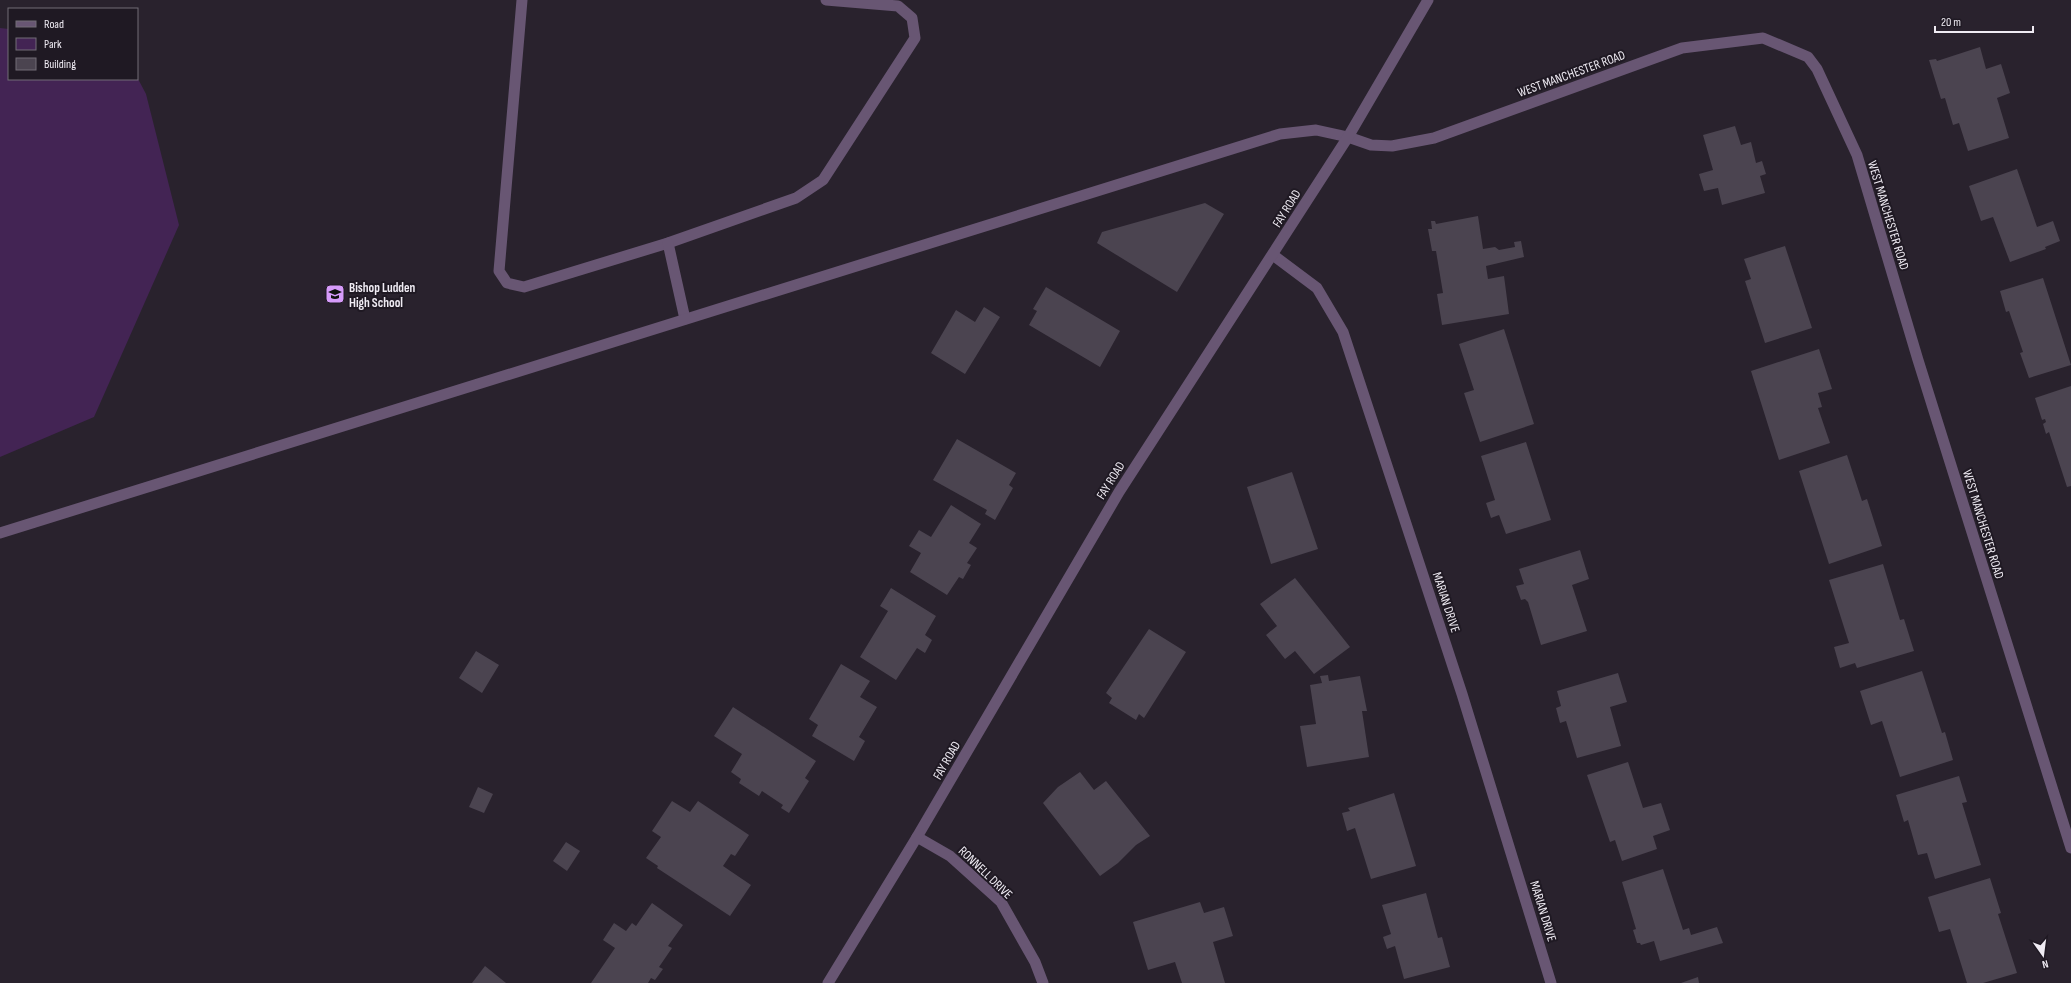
<svg xmlns="http://www.w3.org/2000/svg" width="2071" height="983" font-family="'Sofia Sans Condensed',sans-serif">
	<style>
		.green { fill: #432454 }
		.building { fill: #4b4450 }
		.lines { fill: none; stroke-linecap: round; stroke-linejoin: round }
		.service { stroke: #685673; stroke-width: 11 }
		.minor { stroke: #685673; stroke-width: 11 }
		.tertiary { stroke: #685673; stroke-width: 11 }
		.labels { text-anchor: middle; stroke-width: 4; stroke-linejoin: round; paint-order: stroke }
		.street-label { font-size: 13px; fill: #efebf3; stroke: #1f1923 }
		.poi-label { font-size: 13px; font-weight: bold; fill: #efebf3; stroke: #1f1923; text-anchor: start }
	</style>
	<rect width="100%" height="100%" fill="#29222d"/>
	<polygon class="green" points="0,28 9,29 9,79 137,79 137,77 146,94 179,225 94,417 0,457"/>
	<g class="building">
		<polygon points="1980,47 1986,69 2001,64 2010,93 1997,98 2009,138 1968,151 1959,123 1953,125 1945,98 1941,99 1929,60 1936,59 1937,61"/>
		<polygon points="1735,126 1741,145 1751,142 1756,163 1762,161 1766,174 1760,176 1765,193 1722,205 1718,188 1704,191 1699,174 1713,170 1703,135"/>
		<polygon points="2017,169 2037,227 2053,221 2060,241 2045,247 2046,249 2010,262 1993,217 1981,221 1969,186"/>
		<polygon points="1205,203 1224,214 1177,292 1097,243 1102,232"/>
		<polygon points="1478,216 1483,249 1495,247 1499,250 1515,247 1514,242 1521,241 1524,257 1486,266 1488,279 1504,276 1509,314 1442,325 1437,294 1443,293 1436,251 1432,251 1428,229 1432,229 1431,221 1435,221 1436,224"/>
		<polygon points="1785,246 1812,328 1765,343 1745,281 1751,279 1744,259"/>
		<polygon points="2043,278 2071,365 2029,378 2020,353 2023,352 2009,311 2006,312 2000,291"/>
		<polygon points="1046,287 1120,331 1100,367 1029,325 1037,311 1033,309"/>
		<polygon points="984,307 1000,317 965,374 931,353 956,310 975,322"/>
		<polygon points="1504,329 1534,424 1480,442 1464,393 1474,390 1459,344"/>
		<polygon points="1819,349 1832,389 1818,393 1822,407 1818,408 1830,443 1779,460 1751,371"/>
		<polygon points="2071,386 2071,486 2067,487 2049,432 2046,434 2043,424 2046,422 2045,419 2042,420 2035,398"/>
		<polygon points="957,439 1016,473 1009,485 1013,488 995,520 985,514 987,510 933,480"/>
		<polygon points="1526,442 1551,520 1506,534 1499,515 1491,518 1486,503 1495,500 1481,456"/>
		<polygon points="1847,455 1862,501 1867,499 1882,546 1829,564 1799,471"/>
		<polygon points="1292,472 1318,549 1271,564 1247,487"/>
		<polygon points="951,505 981,524 969,543 977,548 967,563 971,565 963,579 959,577 947,595 910,572 921,553 909,546 919,530 931,537"/>
		<polygon points="1580,550 1589,579 1572,585 1587,631 1541,645 1528,602 1525,599 1521,600 1516,586 1524,584 1519,569"/>
		<polygon points="1883,564 1900,620 1904,619 1914,651 1857,668 1855,663 1840,668 1834,647 1849,643 1829,580"/>
		<polygon points="1295,578 1350,647 1314,674 1295,651 1285,659 1266,635 1277,626 1260,604"/>
		<polygon points="891,588 936,616 925,635 932,640 925,653 917,648 896,680 860,657 888,611 880,606"/>
		<polygon points="1149,629 1186,652 1144,718 1139,714 1136,720 1109,703 1112,698 1106,693"/>
		<polygon points="476,651 499,665 482,693 459,678"/>
		<polygon points="841,664 870,681 860,697 877,707 859,737 865,741 854,761 812,736 818,725 809,719"/>
		<polygon points="1922,671 1942,733 1945,732 1953,760 1900,777 1882,721 1871,725 1860,691"/>
		<polygon points="1618,673 1627,702 1610,707 1621,746 1577,758 1566,721 1560,723 1556,708 1561,706 1557,691"/>
		<polygon points="1328,675 1329,681 1360,676 1367,711 1362,711 1369,757 1307,767 1300,726 1316,724 1310,685 1322,683 1320,676"/>
		<polygon points="733,707 816,761 805,778 809,781 789,813 781,808 783,805 762,791 759,796 739,783 741,779 731,772 742,754 714,736"/>
		<polygon points="1628,762 1643,808 1661,803 1670,830 1653,836 1657,849 1622,861 1615,840 1610,842 1587,775"/>
		<polygon points="1080,772 1094,790 1106,781 1150,836 1136,845 1118,863 1100,876 1043,803 1058,787"/>
		<polygon points="1959,776 1967,802 1962,803 1981,865 1935,879 1927,853 1918,855 1908,820 1904,822 1896,795"/>
		<polygon points="478,787 493,794 484,813 469,807"/>
		<polygon points="1394,793 1416,866 1371,879 1355,828 1347,831 1342,813 1350,811 1348,808"/>
		<polygon points="672,801 690,812 698,801 749,835 735,856 731,854 723,866 751,885 730,916 657,868 658,866 646,858 661,837 652,831"/>
		<polygon points="566,842 580,851 567,871 553,861"/>
		<polygon points="1663,869 1683,930 1689,928 1691,935 1717,927 1723,943 1660,961 1654,941 1641,945 1640,943 1637,943 1633,930 1636,929 1622,882"/>
		<polygon points="1990,878 2001,913 1998,914 2017,973 1983,983 1967,983 1950,929 1939,932 1928,897"/>
		<polygon points="1426,893 1438,938 1442,937 1450,967 1404,979 1395,946 1387,949 1383,937 1391,934 1382,905"/>
		<polygon points="1200,902 1204,913 1224,907 1233,936 1213,942 1225,983 1182,983 1175,962 1148,970 1133,922"/>
		<polygon points="652,903 683,925 668,946 672,948 659,967 663,969 655,980 651,978 648,983 591,983 615,948 603,940 614,923 626,931 632,923 636,926"/>
		<polygon points="485,966 506,983 472,983"/>
		<polygon points="1698,977 1699,983 1681,983"/>
	</g>
	<g class="lines">
		<g class="service">
			<polyline points="522,0 499,271 507,283 524,287 668,243 796,198 823,180 915,38 912,18 898,6 826,0"/>
			<polyline points="668,243 685,319"/>
			<polyline points="0,533 1280,134 1316,130 1348,137"/>
		</g>
		<g class="minor">
			<polyline points="1348,137 1371,145 1392,146 1434,138 1682,48 1763,38 1808,57 1817,69 1857,155 1918,360 2071,848"/>
			<polyline points="1273,255 1317,288 1343,332 1462,694 1551,983"/>
			<polyline points="917,837 950,856 1001,902 1035,962 1043,983"/>
		</g>
		<polyline class="tertiary" points="828,983 917,837 1119,492 1348,137 1428,0"/>
	</g>
	<defs>
		<symbol id="school-square" viewBox="-11 -11 22 22"><rect x="-9" y="-9" width="18" height="18" rx="4" fill="#d69bfa" stroke="#1f1923"/><path d="M0-5L7-2L0 1L-7-2ZM-4 1L0 2.5L4 1V4Q0 6-4 4Z" fill="#111"/></symbol>
	</defs>
	<g fill-rule="evenodd">
		<use href="#school-square" x="324" y="283" width="22" height="22"/>
	</g>
	<g class="labels">
		<g class="street-label">
			<text transform="translate(1571 73) rotate(-20)" y="5">WEST MANCHESTER ROAD</text>
			<text transform="translate(1286 208) rotate(-58)" y="5">FAY ROAD</text>
			<text transform="translate(1889 215) rotate(73)" y="5">WEST MANCHESTER ROAD</text>
			<text transform="translate(1110 480) rotate(-58)" y="5">FAY ROAD</text>
			<text transform="translate(1984 524) rotate(73)" y="5">WEST MANCHESTER ROAD</text>
			<text transform="translate(1447 602) rotate(72)" y="5">MARIAN DRIVE</text>
			<text transform="translate(946 760) rotate(-60)" y="5">FAY ROAD</text>
			<text transform="translate(986 872) rotate(44)" y="5">RONNELL DRIVE</text>
			<text transform="translate(1544 911) rotate(73)" y="5">MARIAN DRIVE</text>
		</g>
		<g class="poi-label">
			<text x="349" y="292">Bishop Ludden<tspan x="349" dy="15">High School</tspan></text>
		</g>
	</g>
	<rect x="8" y="8" width="130" height="72" fill="#1f1923" stroke="#726d76"/>
	<rect x="16" y="21" width="20" height="6" fill="#685673" stroke="#726d76"/>
	<text x="44" y="28" font-size="12" fill="#efebf3">Road</text>
	<rect x="16" y="38" width="20" height="12" fill="#432454" stroke="#726d76"/>
	<text x="44" y="48" font-size="12" fill="#efebf3">Park</text>
	<rect x="16" y="58" width="20" height="12" fill="#4b4450" stroke="#726d76"/>
	<text x="44" y="68" font-size="12" fill="#efebf3">Building</text>
	<g transform="translate(2043 955) rotate(166)" stroke="#1f1923" stroke-width="3" paint-order="stroke">
	<path d="M0-3L7 15L0 10L-7 15Z" fill="#efebf3"/>
	<text y="-6" font-size="11" font-weight="bold" text-anchor="middle" fill="#efebf3">N</text>
	</g>
	<path d="M1935 26v6h98v-6" fill="none" stroke="#efebf3" stroke-width="2"/>
	<text x="1941" y="26" font-size="12" fill="#efebf3" stroke="#1f1923" stroke-width="3" paint-order="stroke">20 m</text>
</svg>
